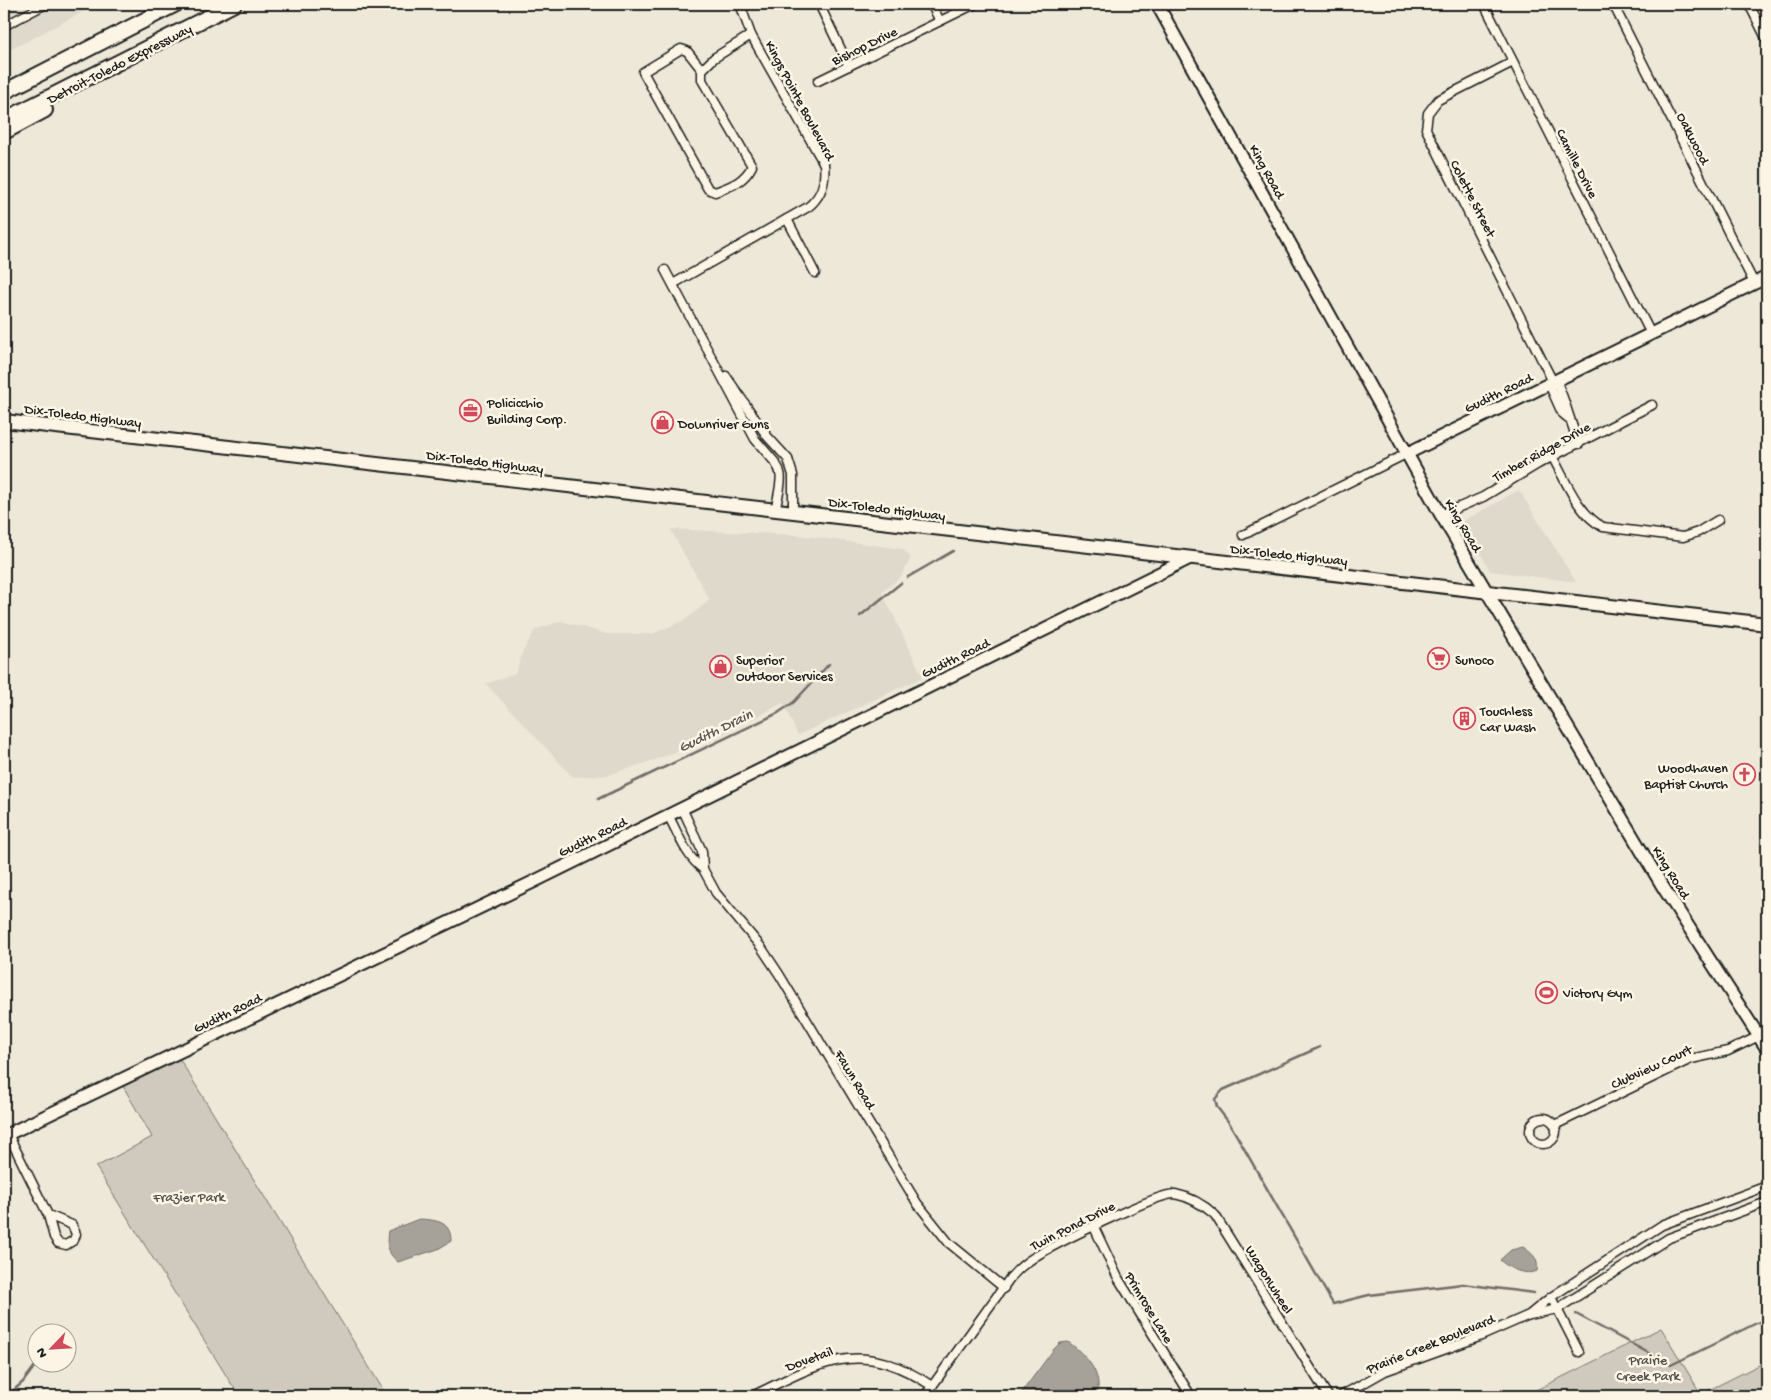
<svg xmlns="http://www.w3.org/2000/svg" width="1771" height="1400" font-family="'Gochi Hand',sans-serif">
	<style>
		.built { fill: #ded9cb }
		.green { fill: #cfcabd; stroke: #76736c }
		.water { fill: #a7a299; stroke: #6f6c67 }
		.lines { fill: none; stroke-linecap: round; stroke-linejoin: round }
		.stream { stroke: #6f6c67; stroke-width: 2.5 }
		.street-casing { stroke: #1c1c1c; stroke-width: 11 }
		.secondary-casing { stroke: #1c1c1c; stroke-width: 15 }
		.primary-casing { stroke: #1c1c1c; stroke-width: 16 }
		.highway-casing { stroke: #1c1c1c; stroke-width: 18 }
		.street { stroke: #fcf5e5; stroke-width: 8 }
		.secondary { stroke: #fcf5e5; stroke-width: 11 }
		.primary { stroke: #fcf5e5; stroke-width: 12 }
		.highway { stroke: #fcf5e5; stroke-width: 14 }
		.labels { text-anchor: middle; stroke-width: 5; stroke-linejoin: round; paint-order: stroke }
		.street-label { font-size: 14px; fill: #1c1c1c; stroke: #fcf5e5 }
		.poi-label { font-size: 14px; fill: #1c1c1c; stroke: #fcf5e5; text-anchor: start }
		.park-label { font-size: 14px; fill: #52504c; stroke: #fcf5e5 }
		.water-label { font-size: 15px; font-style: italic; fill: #5b5854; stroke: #fcf5e5 }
	</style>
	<rect width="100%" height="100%" fill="#eee8d9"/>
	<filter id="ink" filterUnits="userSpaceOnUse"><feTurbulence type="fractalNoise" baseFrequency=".02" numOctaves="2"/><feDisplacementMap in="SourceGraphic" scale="10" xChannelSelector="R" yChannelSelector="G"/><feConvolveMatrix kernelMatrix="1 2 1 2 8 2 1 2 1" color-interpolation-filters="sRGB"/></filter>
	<g filter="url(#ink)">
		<g class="built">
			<polygon points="4,4 98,4 4,53"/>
			<polygon points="1519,490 1576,582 1490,571 1463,521"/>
			<polygon points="670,529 798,535 903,549 911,558 900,578 882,592 923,677 798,735 783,703 723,734 657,759 609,775 573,777 486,684 516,673 523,651 535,630 561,621 607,634 652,634 685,620 710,600"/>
		</g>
		<g class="green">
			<polygon points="179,1058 387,1396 239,1396 96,1167 152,1137 123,1086"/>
			<polygon points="1661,1328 1701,1394 1767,1361 1767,1396 1524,1396"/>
		</g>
		<g class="water">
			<path d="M419 1219C436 1220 451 1221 451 1241L438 1249 398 1262C387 1253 386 1244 388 1231Z"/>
			<path d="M1523 1247C1533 1254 1539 1259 1537 1271 1525 1276 1509 1269 1500 1260L1511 1250Z"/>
			<path d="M1068 1342C1084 1353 1105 1375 1096 1396H1019L1054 1349 1060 1343Z"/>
		</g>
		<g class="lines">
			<g class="stream">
				<polyline points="908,577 953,551"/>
				<polyline points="860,616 901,583"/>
				<polyline points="598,799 778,713 794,702 829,664"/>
				<polyline points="1320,1047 1223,1090 1215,1099 1217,1107 1230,1124 1333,1304 1369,1295 1463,1284 1534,1293"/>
				<polyline points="1576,1314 1671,1365 1767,1318"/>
				<polyline points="7,1396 23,1382 38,1362"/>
			</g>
			<defs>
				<g id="street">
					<polyline points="819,4 849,66"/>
					<polyline points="931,4 940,21"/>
					<polyline points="1484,4 1651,334"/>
					<polyline points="1613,4 1754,283"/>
					<polyline points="1749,4 1767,40"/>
					<polyline points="4,26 46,4"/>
					<polyline points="1513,62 1438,100 1428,113 1426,129 1553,382"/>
					<path d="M702 70 687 51 681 49 643 72 708 189 715 192C731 186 744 182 752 166L702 80V70L714 58 751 35"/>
					<polyline points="818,81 975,4"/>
					<polyline points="787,219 815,273"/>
					<path d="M665 270 755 439C782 472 786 465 775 510"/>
					<path d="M673 284 808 207C822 196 826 182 824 164L751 35 740 4"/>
					<polyline points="726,376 767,436 788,459 793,475 793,512"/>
					<path d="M1556 380C1566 402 1570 422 1579 444"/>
					<polyline points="1549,384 1562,413 1568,418"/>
					<path d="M1553 458C1566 481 1578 514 1603 527L1683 537 1698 532 1718 520"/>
					<polyline points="1441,515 1483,497 1538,464 1652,405"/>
					<polyline points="1243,535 1406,454"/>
					<polyline points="682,808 702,851 703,869 716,893 761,947 779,974 917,1203 949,1243 1004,1288"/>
					<path d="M668 815C678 833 686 857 703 869"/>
					<circle cx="1543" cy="1131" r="13"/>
					<polyline points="1555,1125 1691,1059 1728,1051 1759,1036"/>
					<polyline points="8,1134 48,1215 72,1225 76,1234 74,1240 66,1245 58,1243 54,1237 48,1215"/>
					<polyline points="1094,1227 1118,1278 1191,1396"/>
					<polyline points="1551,1297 1579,1352"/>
					<polyline points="1530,1315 1557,1309 1669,1238 1767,1202"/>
					<path d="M752 1396C823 1362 859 1337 932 1386"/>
					<path d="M925 1396 1010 1278C1017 1270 1025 1263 1033 1258 1051 1246 1159 1192 1175 1194 1190 1197 1204 1205 1215 1215L1328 1396"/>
					<polyline points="1341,1396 1385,1371 1479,1337 1529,1315 1551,1297 1662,1225 1767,1186"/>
				</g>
				<g id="secondary">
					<polyline points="1157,4 1441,515 1663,887 1767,1049"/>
					<polyline points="1406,454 1767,277"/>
					<polyline points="4,1136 533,882 1190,558"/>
				</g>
				<polyline id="primary" points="4,421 1767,624"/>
				<g id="highway">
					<polyline points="4,92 176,4"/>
					<polyline points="4,120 234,4"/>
					<polyline points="4,132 45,110"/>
				</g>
			</defs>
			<use href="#street" class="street-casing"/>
			<use href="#secondary" class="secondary-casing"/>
			<use href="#primary" class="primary-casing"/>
			<use href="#highway" class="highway-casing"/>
			<use href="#street" class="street"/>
			<use href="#secondary" class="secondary"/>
			<use href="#primary" class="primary"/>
			<use href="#highway" class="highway"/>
		</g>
	</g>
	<defs>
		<symbol id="office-ring" viewBox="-11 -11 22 22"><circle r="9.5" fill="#fcf5e5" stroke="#d1495b" stroke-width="1.5"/><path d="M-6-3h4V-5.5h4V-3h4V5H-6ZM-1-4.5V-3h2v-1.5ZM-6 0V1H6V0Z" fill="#d1495b"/></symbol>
		<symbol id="shop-ring" viewBox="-11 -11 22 22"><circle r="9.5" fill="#fcf5e5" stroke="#d1495b" stroke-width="1.5"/><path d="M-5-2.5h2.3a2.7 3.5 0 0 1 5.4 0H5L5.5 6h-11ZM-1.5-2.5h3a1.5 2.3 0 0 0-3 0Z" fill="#d1495b"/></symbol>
		<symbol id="supermarket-ring" viewBox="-11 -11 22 22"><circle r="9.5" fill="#fcf5e5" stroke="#d1495b" stroke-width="1.5"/><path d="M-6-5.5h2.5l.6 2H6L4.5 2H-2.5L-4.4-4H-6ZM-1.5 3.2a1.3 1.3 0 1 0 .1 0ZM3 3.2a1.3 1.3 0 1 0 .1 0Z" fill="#d1495b"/></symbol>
		<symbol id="building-ring" viewBox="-11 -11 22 22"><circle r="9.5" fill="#fcf5e5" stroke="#d1495b" stroke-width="1.5"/><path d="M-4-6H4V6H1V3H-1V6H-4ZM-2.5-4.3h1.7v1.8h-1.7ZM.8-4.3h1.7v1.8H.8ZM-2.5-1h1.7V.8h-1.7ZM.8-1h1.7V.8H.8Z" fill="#d1495b"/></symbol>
		<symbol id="church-ring" viewBox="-11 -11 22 22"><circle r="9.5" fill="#fcf5e5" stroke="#d1495b" stroke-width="1.5"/><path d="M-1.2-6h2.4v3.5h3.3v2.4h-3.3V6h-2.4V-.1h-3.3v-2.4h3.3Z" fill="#d1495b"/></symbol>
		<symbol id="stadium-ring" viewBox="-11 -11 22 22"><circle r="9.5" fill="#fcf5e5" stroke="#d1495b" stroke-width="1.5"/><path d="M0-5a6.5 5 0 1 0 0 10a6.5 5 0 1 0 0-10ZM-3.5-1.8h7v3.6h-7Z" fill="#d1495b"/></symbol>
	</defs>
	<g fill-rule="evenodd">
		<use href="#office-ring" x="458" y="398" width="25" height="25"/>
		<use href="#shop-ring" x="650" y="410" width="25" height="25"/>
		<use href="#supermarket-ring" x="1426" y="646" width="25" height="25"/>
		<use href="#shop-ring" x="708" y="654" width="25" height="25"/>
		<use href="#building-ring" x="1452" y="706" width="25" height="25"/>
		<use href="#church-ring" x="1732" y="762" width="25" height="25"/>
		<use href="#stadium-ring" x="1534" y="980" width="25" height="25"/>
	</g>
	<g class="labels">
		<g class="street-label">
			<text transform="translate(864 45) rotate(-26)" y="5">Bishop Drive</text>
			<text transform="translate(119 63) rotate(-27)" y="5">Detroit-Toledo Expressway</text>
			<text transform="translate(801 100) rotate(62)" y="5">Kings Pointe Boulevard</text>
			<text transform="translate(1694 138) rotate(63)" y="5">Oakwood</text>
			<text transform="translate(1578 163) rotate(63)" y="5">Camille Drive</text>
			<text transform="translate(1268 171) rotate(61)" y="5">King Road</text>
			<text transform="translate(1474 198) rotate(63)" y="5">Colette Street</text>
			<text transform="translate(1498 392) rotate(-26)" y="5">Gudith Road</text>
			<text transform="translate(83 415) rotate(7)" y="5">Dix-Toledo Highway</text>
			<text transform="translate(1541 451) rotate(-29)" y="5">Timber Ridge Drive</text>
			<text transform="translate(485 461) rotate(7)" y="5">Dix-Toledo Highway</text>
			<text transform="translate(887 508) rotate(7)" y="5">Dix-Toledo Highway</text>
			<text transform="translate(1464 525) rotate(59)" y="5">King Road</text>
			<text transform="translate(1289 554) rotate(6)" y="5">Dix-Toledo Highway</text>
			<text transform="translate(955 657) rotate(-26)" y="5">Gudith Road</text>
			<text transform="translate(592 836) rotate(-26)" y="5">Gudith Road</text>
			<text transform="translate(1672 872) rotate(58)" y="5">King Road</text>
			<text transform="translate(227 1012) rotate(-26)" y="5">Gudith Road</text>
			<text transform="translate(1651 1066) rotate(-25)" y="5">Clubview Court</text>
			<text transform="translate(856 1079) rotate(59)" y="5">Fawn Road</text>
			<text transform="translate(1072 1225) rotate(-27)" y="5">Twin Pond Drive</text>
			<text transform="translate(1270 1279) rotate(58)" y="5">Wagonwheel</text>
			<text transform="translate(1150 1307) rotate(59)" y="5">Primrose Lane</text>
			<text transform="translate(1430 1343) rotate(-22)" y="5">Prairie Creek Boulevard</text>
			<text transform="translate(809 1358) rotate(-20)" y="5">Dovetail</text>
		</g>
		<g class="poi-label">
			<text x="487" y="407">Policicchio<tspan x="487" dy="16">Building Corp.</tspan></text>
			<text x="678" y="428">Downriver Guns</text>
			<text x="736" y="664">Superior<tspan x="736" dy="16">Outdoor Services</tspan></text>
			<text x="1455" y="664">Sunoco</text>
			<text x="1480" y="715">Touchless<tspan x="1480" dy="16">Car Wash</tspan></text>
			<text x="1728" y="772" text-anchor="end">Woodhaven<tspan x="1728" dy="16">Baptist Church</tspan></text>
			<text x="1563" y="997">Victory Gym</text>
		</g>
		<g class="park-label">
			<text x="189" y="1201">Frazier Park</text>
			<text x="1648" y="1364">Prairie<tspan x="1648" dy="16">Creek Park</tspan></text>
		</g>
		<g class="water-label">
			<text transform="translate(715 730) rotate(-26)" y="5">Gudith Drain</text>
		</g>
	</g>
	<rect width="1771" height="1400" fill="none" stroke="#fcf5e5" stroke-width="20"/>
	<rect x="10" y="10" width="1751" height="1380" fill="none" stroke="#1c1c1c" stroke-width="2" filter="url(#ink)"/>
	<g transform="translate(52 1348) rotate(245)"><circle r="24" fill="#fcf5e5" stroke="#a29e95"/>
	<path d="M0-4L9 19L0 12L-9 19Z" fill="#d1495b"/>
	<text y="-8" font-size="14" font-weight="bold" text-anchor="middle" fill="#1c1c1c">N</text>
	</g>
</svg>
